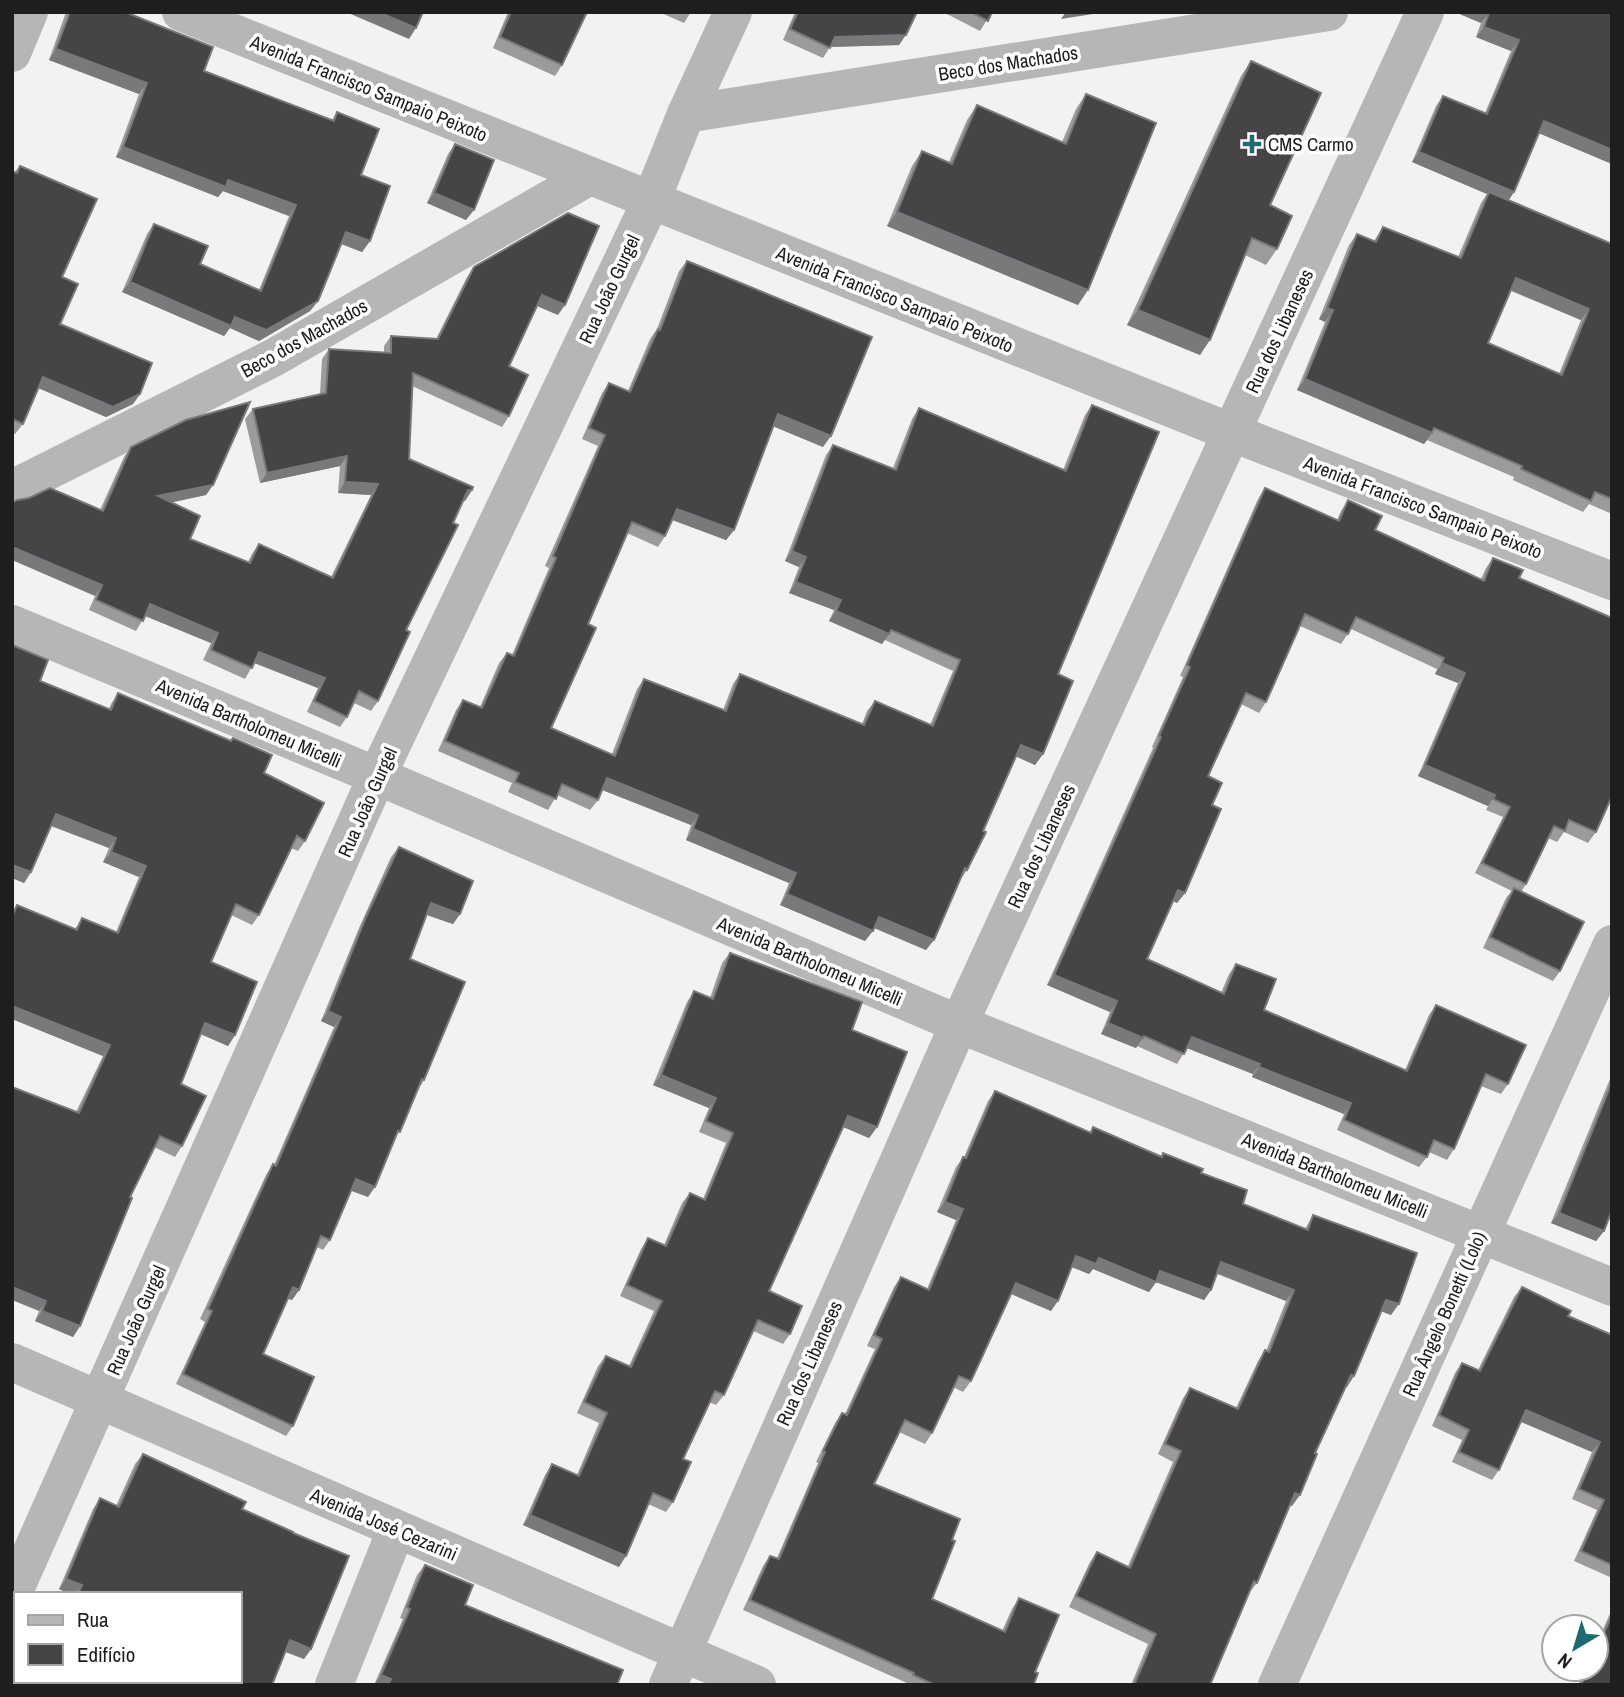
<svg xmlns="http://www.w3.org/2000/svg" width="1624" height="1697" font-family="'Archivo Narrow',sans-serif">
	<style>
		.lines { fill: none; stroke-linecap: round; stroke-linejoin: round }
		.minor { stroke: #b7b5b6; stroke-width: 38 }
		.wall { fill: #9d9a9d; fill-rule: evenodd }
		.shaded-wall { fill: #7a787b }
		.building { fill: #464447; stroke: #7a787b; stroke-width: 2; fill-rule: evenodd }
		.poi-dot { fill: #1f6a72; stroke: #fff; stroke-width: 2.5 }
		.labels { text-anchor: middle; stroke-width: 7; stroke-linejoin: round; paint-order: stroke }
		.street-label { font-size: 19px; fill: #1f1e1f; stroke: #fff }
		.poi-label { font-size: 19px; fill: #1f1e1f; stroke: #fff; text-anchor: start }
	</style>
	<rect width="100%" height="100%" fill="#f4f1f3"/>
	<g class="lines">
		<g class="minor">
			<polyline points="181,12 1233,433 1612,581"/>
			<polyline points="12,53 29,12"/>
			<polyline points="686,114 1329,12"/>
			<polyline points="12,489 273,358 590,176"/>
			<polyline points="12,624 377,776 959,1024 1612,1287"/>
			<polyline points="12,1362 757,1685"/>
			<polyline points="12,1596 377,776 651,201 686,114 733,12"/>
			<polyline points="334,1685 396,1530"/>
			<polyline points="668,1685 959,1024 1425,12"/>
			<polyline points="1277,1685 1612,944"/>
		</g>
	</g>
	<g class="wall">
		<polygon points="66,12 125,12 204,71 332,120 337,112 361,175 370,241 362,252 341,244 318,301 310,311 259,341 230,328 224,336 122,292 147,234 154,224 200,264 259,290 289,216 223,191 218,197 116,157 139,94 49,60"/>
		<polygon points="508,12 587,12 562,65 555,76 493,48"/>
		<polygon points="659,12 691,12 684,23"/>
		<polygon points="795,12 917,12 899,45 830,47 823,58 783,40"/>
		<polygon points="943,12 992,12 980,31"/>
		<path d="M1455 12H1612V164L1539 133 1514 192 1508 200 1612 244V514L1589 504 1583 512 1513 480 1514 477 1427 440 1424 444 1297 390 1325 322 1319 319 1349 245 1357 234 1374 241 1383 227 1458 257 1481 203 1487 194 1412 162 1436 106 1443 96 1485 113 1511 51 1476 37 1481 23ZM1511 291 1581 320 1559 374 1488 343Z"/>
		<polygon points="1251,61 1270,205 1277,249 1266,265 1245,255 1200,355 1127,325 1241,76"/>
		<polygon points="1086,94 1078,305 887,226 912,166 922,151 949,162 967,120 977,105 1062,142 1076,109"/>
		<polygon points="455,144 466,220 427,203 448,154"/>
		<polygon points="20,166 62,277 60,324 140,394 133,404 106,417 38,388 23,424 15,434 12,433 12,175"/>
		<polygon points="687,261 823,447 773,426 734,530 726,540 672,520 665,536 658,547 627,533 588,624 551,728 612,754 637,689 644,679 723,710 733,684 740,674 862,724 867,711 875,701 930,725 953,671 885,640 882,644 829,621 834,610 789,593 799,567 785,561 826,455 833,445 893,468 912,419 919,408 1063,470 1085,415 1092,405 1058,674 1043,754 1035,765 1015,756 983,831 967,870 960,880 926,950 874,928 865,941 780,905 789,883 686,840 691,825 602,790 598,800 590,810 557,795 548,810 508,792 512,783 438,751 456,710 463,700 480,707 499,663 507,653 512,655 549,568 545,566 598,446 582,439 602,393 609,383 628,391 650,339 657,329 679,271"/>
		<polygon points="474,267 558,315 537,306 509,366 509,416 502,427 412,386 409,459 472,490 465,501 463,501 406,630 378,701 371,711 354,703 347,717 340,727 307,712 318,688 254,663 245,679 203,660 211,643 145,616 136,631 89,610 95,596 100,510 124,457 131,447 213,485 206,495 171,502 190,539 248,562 252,554 259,544 331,577 371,495 338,493 340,466 260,483 245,419 253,409 320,394 322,359 329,349 384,353 384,346 391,336 436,339 467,277"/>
		<polygon points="1265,488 1337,520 1341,511 1348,500 1375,530 1481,579 1486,568 1493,558 1519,578 1596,832 1588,843 1564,832 1557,842 1548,838 1526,884 1521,892 1560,971 1553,981 1483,948 1506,898 1512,891 1475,873 1503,817 1486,810 1488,806 1418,776 1458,683 1435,674 1437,669 1351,629 1341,644 1300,626 1266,702 1259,713 1241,704 1208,776 1212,805 1185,893 1177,903 1173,901 1147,959 1221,993 1229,974 1236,964 1264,1010 1405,1070 1429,1015 1436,1005 1508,1084 1501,1094 1481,1086 1454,1149 1447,1160 1429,1152 1427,1157 1419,1167 1337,1130 1344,1114 1252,1077 1253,1074 1187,1048 1177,1064 1137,1046 1136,1048 1101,1034 1110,1012 1047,985 1153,748 1152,747 1183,677 1180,676 1258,499"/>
		<polygon points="12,645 40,681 109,709 111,704 118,693 231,741 233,738 264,773 305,841 298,851 291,848 259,915 252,925 231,915 211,962 235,1035 228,1046 201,1034 181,1084 182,1146 175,1157 154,1147 130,1197 80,1326 73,1337 35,1321 39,1311 76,1112 103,1056 12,1019 12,912 17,905 75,929 82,918 116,932 139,877 103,862 109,848 51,826 31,872 24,883 12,878"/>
		<polygon points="399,847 460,914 453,924 427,915 410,959 424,1080 418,1090 368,1197 351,1190 330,1240 323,1250 317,1247 299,1290 292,1300 288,1298 263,1354 293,1426 286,1436 176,1384 205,1322 200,1319 266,1175 273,1164 274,1165 334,1027 321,1021 359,928 391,857"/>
		<polygon points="730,953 852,1030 877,1127 869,1138 843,1127 769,1291 790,1334 783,1344 753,1331 724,1395 716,1405 709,1402 683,1459 673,1502 666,1512 648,1504 619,1567 523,1525 545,1475 552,1464 577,1475 599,1423 577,1413 598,1366 606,1356 629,1366 654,1311 620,1296 641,1249 648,1238 664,1245 682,1203 690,1193 703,1199 726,1143 699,1132 709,1108 653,1085 687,1002 694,991 710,998 722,963"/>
		<polygon points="1612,1074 1612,1220 1608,1219 1604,1231 1596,1241 1551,1223"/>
		<polygon points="995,1091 1089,1133 1093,1127 1161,1156 1163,1153 1201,1173 1243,1204 1305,1229 1313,1215 1391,1315 1381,1311 1347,1387 1346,1386 1315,1453 1292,1506 1290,1505 1257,1583 1249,1593 1210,1685 1131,1685 1148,1644 1069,1607 1090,1562 1097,1552 1128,1566 1173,1462 1158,1454 1183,1398 1190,1388 1236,1408 1258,1361 1265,1350 1266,1351 1286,1301 1217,1274 1211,1290 1204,1300 1156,1282 1149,1292 1093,1269 1089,1274 1072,1267 1051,1311 1011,1294 971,1381 963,1392 953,1387 932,1433 925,1444 899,1432 874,1484 952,1540 932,1599 1002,1631 1012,1609 1019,1598 1035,1672 1034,1684 1035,1685 906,1685 907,1683 743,1610 763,1566 770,1556 777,1558 818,1463 816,1462 835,1423 842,1413 845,1414 875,1349 867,1346 894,1287 901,1277 927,1289 956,1220 937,1212 956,1167 964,1157 988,1101"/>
		<polygon points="1522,1287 1568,1316 1612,1335 1612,1578 1574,1561 1597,1510 1572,1499 1592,1452 1521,1422 1499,1470 1492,1480 1452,1462 1462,1440 1432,1426 1455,1373 1462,1363 1478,1370 1514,1297"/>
		<polygon points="143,1454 242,1509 293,1533 311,1649 304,1659 286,1652 272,1685 204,1685 240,1594 70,1594 59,1589 93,1509 100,1498 116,1506 135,1464"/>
		<polygon points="425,1565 465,1605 617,1685 374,1685 403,1619 400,1618 417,1575"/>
		<polygon points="1612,1609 1612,1685 1578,1685 1585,1669 1596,1669 1596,1645"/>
	</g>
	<g class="shaded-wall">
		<polygon points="346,12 378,12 416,28 409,39"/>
		<polygon points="1066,12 1106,12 1061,19"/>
		<polygon points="1455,12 1487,12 1489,13 1481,23"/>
		<polygon points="1484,27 1519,40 1511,51 1476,37"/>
		<polygon points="906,35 899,45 828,47 835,37"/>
		<polygon points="56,49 147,83 139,94 49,60"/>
		<polygon points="1544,121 1612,150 1612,164 1536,132"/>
		<polygon points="123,147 228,180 296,205 289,216 223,191 218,197 116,157"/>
		<polygon points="1419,152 1514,192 1507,203 1489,192 1487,194 1412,162"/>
		<polygon points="434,193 474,210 466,220 427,203"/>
		<polygon points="897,212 1088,290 1078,305 887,226"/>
		<polygon points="346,232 370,241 362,252 339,243"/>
		<polygon points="1516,278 1589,309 1581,320 1508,289"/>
		<polygon points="130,282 235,317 318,301 310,311 259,341 230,328 224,336 122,292"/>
		<polygon points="542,295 565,305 558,315 535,305"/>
		<polygon points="1327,308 1333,310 1325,322 1319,319"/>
		<polygon points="1138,310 1210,340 1200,355 1127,325"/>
		<polygon points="43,377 140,394 133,404 106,417 36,387"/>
		<polygon points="1305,379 1432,433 1424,444 1297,390"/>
		<polygon points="778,414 831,436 823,447 770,425"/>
		<polygon points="347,456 340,466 260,483 267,473"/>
		<polygon points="345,482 378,484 371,495 338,493"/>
		<polygon points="213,485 206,495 151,507 158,496"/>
		<polygon points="468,490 472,490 465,501 461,500"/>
		<polygon points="677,509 734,530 726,540 670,519"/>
		<polygon points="12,547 102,585 95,596 12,560"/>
		<polygon points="792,551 806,557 799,567 785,561"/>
		<polygon points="796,582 841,600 834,610 789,593"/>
		<polygon points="150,604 218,633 211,643 143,615"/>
		<polygon points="836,611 889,634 882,644 829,621"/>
		<polygon points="259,652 325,678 318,688 252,662"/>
		<polygon points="1442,663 1465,673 1458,683 1435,674"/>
		<polygon points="1021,745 1043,754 1035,765 1013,755"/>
		<polygon points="1425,765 1495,795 1488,806 1418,776"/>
		<polygon points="607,778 698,815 691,825 600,789"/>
		<polygon points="56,814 116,838 109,848 49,825"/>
		<polygon points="693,829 796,873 789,883 686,840"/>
		<polygon points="111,852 146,866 139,877 103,862"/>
		<polygon points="12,865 31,872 24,883 12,878"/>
		<polygon points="1178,890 1185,893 1177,903 1171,900"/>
		<polygon points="787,894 873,931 865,941 780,905"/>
		<polygon points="431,903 460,914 453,924 424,914"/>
		<polygon points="879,917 934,940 926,950 872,927"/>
		<polygon points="1054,975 1117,1001 1110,1012 1047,985"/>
		<polygon points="12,1006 110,1045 103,1056 12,1019"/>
		<polygon points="328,1011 341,1017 334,1027 321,1021"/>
		<polygon points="205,1023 235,1035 228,1046 198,1033"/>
		<polygon points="1108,1023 1143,1038 1136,1048 1101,1034"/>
		<polygon points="1192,1037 1260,1064 1253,1074 1184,1047"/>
		<polygon points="1259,1067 1351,1103 1344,1114 1252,1077"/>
		<polygon points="661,1075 716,1098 709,1108 653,1085"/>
		<polygon points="848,1116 877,1127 869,1138 841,1126"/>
		<polygon points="356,1179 375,1187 368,1197 349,1190"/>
		<polygon points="945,1202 963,1209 956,1220 937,1212"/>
		<polygon points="1559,1213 1604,1231 1596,1241 1551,1223"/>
		<polygon points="1076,1256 1099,1258 1160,1271 1211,1290 1204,1300 1156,1282 1149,1292 1093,1269 1089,1274 1069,1266"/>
		<polygon points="1221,1262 1294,1290 1286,1301 1214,1272"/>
		<polygon points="1016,1283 1058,1301 1051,1311 1009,1293"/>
		<polygon points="12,1287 46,1301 39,1311 12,1300"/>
		<polygon points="293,1287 299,1290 292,1300 285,1298"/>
		<polygon points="1386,1300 1399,1304 1391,1315 1378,1310"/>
		<polygon points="42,1311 80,1326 73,1337 35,1321"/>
		<polygon points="1351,1375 1354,1376 1347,1387 1344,1386"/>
		<polygon points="1526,1410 1600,1442 1592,1452 1519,1421"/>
		<polygon points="1295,1493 1300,1495 1292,1506 1288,1504"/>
		<polygon points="530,1515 626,1556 619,1567 523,1525"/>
		<polygon points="66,1579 82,1585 75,1594 70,1594 59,1589"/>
		<polygon points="290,1640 311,1649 304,1659 283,1651"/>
		<polygon points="381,1675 391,1679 386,1685 374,1685"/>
		<polygon points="196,1681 225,1681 223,1685 204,1685"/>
	</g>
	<g class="building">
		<polygon points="70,12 125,12 213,47 204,71 334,121 337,112 379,129 361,175 390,186 370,241 346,232 318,301 266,330 235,317 231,326 130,282 154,224 208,246 200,264 261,291 296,205 228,180 226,187 123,147 147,83 56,49"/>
		<polygon points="378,12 423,12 416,28"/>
		<polygon points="511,12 587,12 562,65 500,37"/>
		<polygon points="798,12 917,12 906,35 835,37 830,48 790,29"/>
		<polygon points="971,12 992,12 988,21"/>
		<polygon points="1487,12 1612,12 1612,150 1544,121 1514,192 1419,152 1443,96 1487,114 1519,40 1484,27 1489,13"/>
		<polygon points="1251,61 1321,93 1270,205 1292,216 1277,249 1252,238 1210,340 1138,310"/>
		<polygon points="1086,94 1156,123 1088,290 897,212 922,151 952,164 977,105 1066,144"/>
		<polygon points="455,144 494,160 474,210 434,193"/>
		<polygon points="20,166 97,199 62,277 78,284 60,324 152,363 140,394 113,407 43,377 23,424 12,419 12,177 14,172 17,173"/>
		<path d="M1489 192 1612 244V499L1595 492 1591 501 1521 469 1522 466 1434 428 1432 433 1305 379 1333 310 1327 308 1357 234 1376 242 1383 227 1461 258ZM1516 278 1589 309 1562 375 1488 343Z"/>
		<polygon points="568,213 599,226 565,305 542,295 509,366 528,375 509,416 413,373 409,459 473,487 472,490 468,490 453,523 458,525 406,630 410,632 378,701 359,691 347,717 314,701 325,678 259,652 252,668 211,650 218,633 150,604 143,621 96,600 102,585 12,547 12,503 17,500 29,498 50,488 103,511 131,447 186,420 250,402 213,485 158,496 200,516 190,539 250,563 259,544 333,578 378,484 345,482 347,456 267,473 253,409 326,393 329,349 391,353 391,336 438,339 474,267"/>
		<polygon points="687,261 872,337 831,436 778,414 734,530 677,509 665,536 632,522 588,624 596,628 551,728 615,756 644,679 726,711 740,674 864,725 875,701 933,726 960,660 891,630 889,634 836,611 841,600 796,582 806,557 792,551 833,445 896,470 919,408 1066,471 1092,405 1159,432 1058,674 1073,681 1043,754 1021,745 983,831 986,832 967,870 965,868 934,940 879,917 873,931 787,894 796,873 693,829 698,815 607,778 598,800 562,784 556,799 515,782 519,773 445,741 463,700 482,708 507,653 514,656 556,558 553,556 605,435 589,428 609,383 630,392 658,329 660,330"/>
		<polygon points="1265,488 1339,521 1348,500 1382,516 1375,530 1484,581 1493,558 1523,570 1519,578 1612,618 1612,796 1596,832 1569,820 1565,831 1554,826 1526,884 1482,863 1510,807 1493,799 1495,795 1425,765 1465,673 1442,663 1444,658 1356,617 1348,634 1305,614 1266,702 1246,693 1208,776 1222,783 1212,805 1221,809 1185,893 1178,890 1147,959 1224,994 1236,964 1276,979 1264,1010 1407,1071 1436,1005 1526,1045 1508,1084 1486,1074 1454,1149 1434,1140 1427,1157 1344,1120 1351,1103 1259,1067 1260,1064 1192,1037 1184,1054 1144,1036 1143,1038 1108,1023 1117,1001 1054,975 1161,737 1159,736 1190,667 1187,665"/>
		<polygon points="12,645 48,660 40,681 111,710 118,693 231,741 233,738 272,755 264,773 324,803 305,841 297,836 259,915 236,904 211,962 257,982 235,1035 205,1023 181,1084 206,1096 182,1146 160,1136 130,1197 132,1198 80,1326 42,1311 46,1301 12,1287 12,1087 79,1113 110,1045 12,1006 12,941 13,939 12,938 12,917 17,905 77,930 82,918 118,933 146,866 111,852 116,838 56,814 31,872 12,865"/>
		<polygon points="399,847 473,881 460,914 431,903 410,959 465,982 424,1080 422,1079 400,1132 398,1131 375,1187 356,1179 330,1240 321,1236 299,1290 293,1287 263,1354 314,1377 293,1426 183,1374 212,1311 208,1309 273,1164 276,1166 341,1017 328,1011 366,917"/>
		<polygon points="1514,888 1584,922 1560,971 1490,937"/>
		<polygon points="730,953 862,1002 852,1030 907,1052 877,1127 848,1116 769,1291 802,1306 790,1334 758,1320 724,1395 715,1391 683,1459 691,1462 673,1502 653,1493 626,1556 530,1515 552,1464 579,1476 607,1413 584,1402 606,1356 631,1367 662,1301 627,1285 648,1238 666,1246 690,1193 705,1200 733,1133 706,1121 716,1098 661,1075 694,991 713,999"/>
		<polygon points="1612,1082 1612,1210 1604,1231 1559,1213"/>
		<polygon points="995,1091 1091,1133 1093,1127 1162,1157 1163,1153 1203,1169 1201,1173 1247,1190 1243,1204 1308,1230 1313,1215 1417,1253 1399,1304 1386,1300 1354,1376 1351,1375 1315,1453 1317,1454 1300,1495 1295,1493 1257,1583 1254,1581 1210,1685 1134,1685 1156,1634 1076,1596 1097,1552 1130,1568 1181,1451 1165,1444 1190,1388 1238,1409 1265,1350 1269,1352 1294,1290 1221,1262 1211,1290 1160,1271 1156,1282 1099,1258 1096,1264 1076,1256 1058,1301 1016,1283 971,1381 959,1376 932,1433 905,1420 874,1484 960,1519 952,1540 955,1541 932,1599 1005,1632 1019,1598 1059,1615 1035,1672 1038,1673 1034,1684 1035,1685 935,1685 913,1675 914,1673 750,1600 770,1556 779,1559 825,1452 823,1451 842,1413 847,1415 882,1339 874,1335 901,1277 929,1290 963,1209 945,1202 963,1157 966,1158"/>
		<polygon points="1522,1287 1571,1311 1568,1316 1612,1335 1612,1565 1581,1551 1604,1500 1579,1489 1600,1442 1526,1410 1499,1470 1459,1452 1469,1430 1439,1415 1462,1363 1480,1371"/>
		<polygon points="143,1454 246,1502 242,1509 293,1532 293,1533 349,1556 311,1649 290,1640 272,1685 224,1685 226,1681 240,1681 240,1594 78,1594 82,1585 66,1579 100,1498 119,1507"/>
		<polygon points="425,1565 473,1585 465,1605 623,1670 617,1685 388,1685 391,1679 381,1675 410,1609 407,1607"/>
		<polygon points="1612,1615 1612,1685 1581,1685 1588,1669 1596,1669 1596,1651"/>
		<polygon points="41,1681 111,1681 109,1685 39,1685"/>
	</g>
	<path class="poi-dot" d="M1248.5 133.5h7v7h7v7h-7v7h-7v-7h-7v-7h7z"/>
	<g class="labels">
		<g class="street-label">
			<text transform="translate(1008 63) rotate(-9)" y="7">Beco dos Machados</text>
			<text transform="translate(369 88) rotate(22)" y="7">Avenida Francisco Sampaio Peixoto</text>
			<text transform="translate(609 289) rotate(-65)" y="7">Rua João Gurgel</text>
			<text transform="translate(895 299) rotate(22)" y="7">Avenida Francisco Sampaio Peixoto</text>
			<text transform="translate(1279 331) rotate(-65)" y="7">Rua dos Libaneses</text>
			<text transform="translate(304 338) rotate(-29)" y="7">Beco dos Machados</text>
			<text transform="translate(1423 507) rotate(21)" y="7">Avenida Francisco Sampaio Peixoto</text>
			<text transform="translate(249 723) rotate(23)" y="7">Avenida Bartholomeu Micelli</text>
			<text transform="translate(367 802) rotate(-66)" y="7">Rua João Gurgel</text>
			<text transform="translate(1041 846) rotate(-65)" y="7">Rua dos Libaneses</text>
			<text transform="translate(810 961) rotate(23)" y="7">Avenida Bartholomeu Micelli</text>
			<text transform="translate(1335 1175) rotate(22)" y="7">Avenida Bartholomeu Micelli</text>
			<text transform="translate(1444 1314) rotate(-66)" y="7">Rua Ângelo Bonetti (Lolo)</text>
			<text transform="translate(136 1320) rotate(-66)" y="7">Rua João Gurgel</text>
			<text transform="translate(809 1363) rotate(-66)" y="7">Rua dos Libaneses</text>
			<text transform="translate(384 1524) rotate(23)" y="7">Avenida José Cezarini</text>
		</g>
		<g class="poi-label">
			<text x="1268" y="151">CMS Carmo</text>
		</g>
	</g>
	<rect width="1624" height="1697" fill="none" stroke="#1f1e1f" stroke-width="28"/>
	<rect x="14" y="1592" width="228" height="91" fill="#ffffff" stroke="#a5a5a5" stroke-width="2"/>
	<rect x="28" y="1615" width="35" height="10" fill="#b7b5b6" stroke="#a5a5a5" stroke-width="2"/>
	<text x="77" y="1627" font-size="21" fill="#1f1e1f">Rua</text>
	<rect x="28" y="1644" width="35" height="21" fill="#464447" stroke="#a5a5a5" stroke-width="2"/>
	<text x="77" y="1662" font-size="21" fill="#1f1e1f">Edifício</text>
	<g transform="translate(1575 1648) rotate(218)"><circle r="33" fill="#ffffff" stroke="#a5a5a5" stroke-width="2"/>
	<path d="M0-5L12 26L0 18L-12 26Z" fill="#1f6a72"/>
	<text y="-10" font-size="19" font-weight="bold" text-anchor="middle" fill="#1f1e1f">N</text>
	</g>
</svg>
